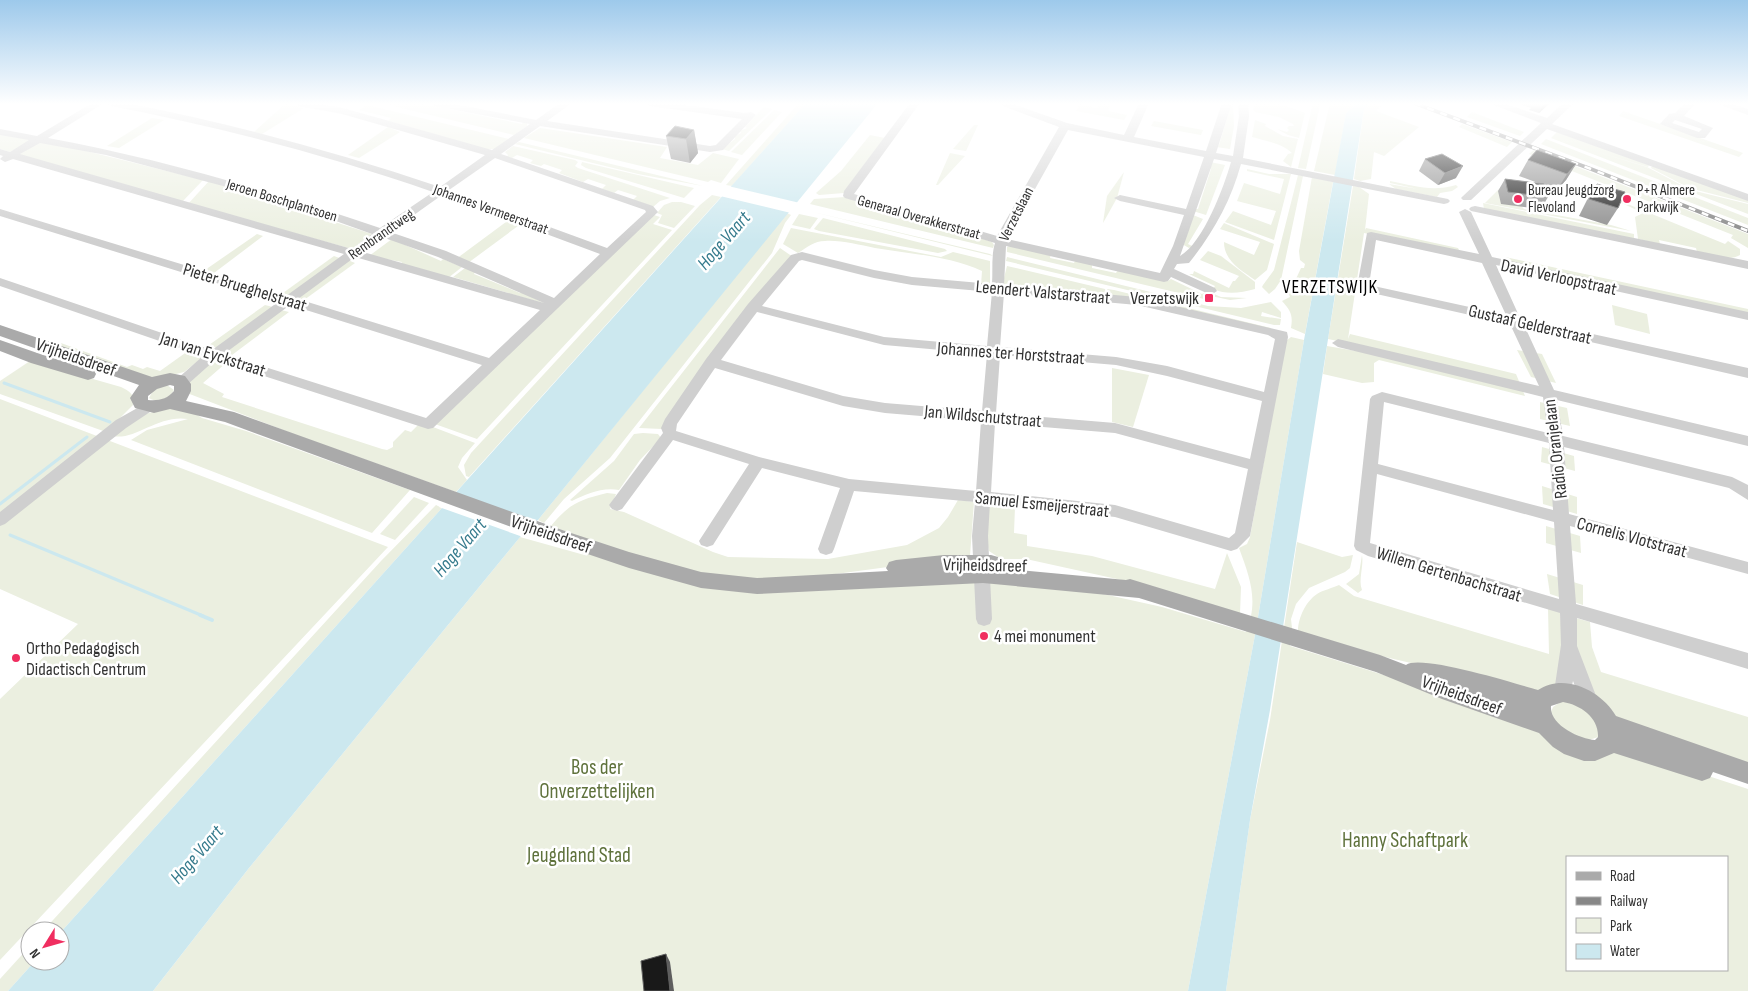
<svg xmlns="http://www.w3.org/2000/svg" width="1748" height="991" font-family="'Sofia Sans Condensed',sans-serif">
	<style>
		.green { fill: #ebefe0; fill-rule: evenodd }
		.water { fill: #cce8ef }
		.pier { fill: #fff }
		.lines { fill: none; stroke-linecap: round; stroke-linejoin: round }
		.stream-far1 { stroke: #cce8ef; stroke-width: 3 }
		.stream { stroke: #cce8ef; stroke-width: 4 }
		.minor { fill: #cfcfcf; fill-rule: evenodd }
		.major { fill: #aaa; fill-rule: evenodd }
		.rail-casing { stroke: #878787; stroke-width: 4 }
		.rail { stroke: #fff; stroke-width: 2.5; stroke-dasharray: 7; stroke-linecap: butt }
		.wall { fill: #8c8c8c }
		.shaded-wall { fill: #5e5e5e }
		.building { fill: #191919; stroke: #5e5e5e }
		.poi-dot { fill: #f02e60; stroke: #fff; stroke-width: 2 }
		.labels { text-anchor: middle; stroke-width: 5; stroke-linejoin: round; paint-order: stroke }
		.far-poi-label { font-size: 15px; fill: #323232; stroke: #fff; text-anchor: start }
		.far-street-label { font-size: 15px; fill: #323232; stroke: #fff }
		.street-label { font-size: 18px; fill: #323232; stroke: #fff }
		.poi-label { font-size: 18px; fill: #323232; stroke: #fff; text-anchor: start }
		.water-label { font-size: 19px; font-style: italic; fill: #367b8d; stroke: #fff }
		.neighbourhood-label { font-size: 19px; letter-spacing: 1px; fill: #000; stroke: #fff }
		.near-park-label { font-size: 21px; fill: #5f723c; stroke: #fff }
	</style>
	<rect width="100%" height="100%" fill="#fff"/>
	<g class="green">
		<polygon points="286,103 304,108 262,134 254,132"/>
		<polygon points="380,103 419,103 522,124 523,122 527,123 527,126 514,135"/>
		<polygon points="799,103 806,103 732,186 726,185"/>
		<polygon points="1101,103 1112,103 1108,111 1127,115 1124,120 1076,111 1080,104 1097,108"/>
		<polygon points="1230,103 1233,103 1234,126 1230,149 1216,147 1219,145 1229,112 1228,110"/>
		<polygon points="1254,103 1278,103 1305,113 1299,138 1288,135 1277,129 1287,132 1289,130 1287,128 1289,126 1294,126 1293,124 1279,117 1255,112 1253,109"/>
		<polygon points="1313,103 1320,105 1306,169 1298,168"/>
		<polygon points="1330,103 1358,103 1346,113 1335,175 1314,171"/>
		<polygon points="1371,103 1381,106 1376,111 1419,127 1384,156 1374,152 1371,179 1360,181 1354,179 1364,109"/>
		<polygon points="367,105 509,139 495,149 484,149 388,121 391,118 359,110"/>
		<polygon points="764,107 772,109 729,151 722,149 735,139 735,136 741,133 740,131 747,128 745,127"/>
		<polygon points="774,110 782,112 742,155 731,152"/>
		<polygon points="1623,111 1743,153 1739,157 1619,116"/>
		<polygon points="1472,112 1524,132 1520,136 1467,117"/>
		<polygon points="152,118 164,120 119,148 107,146"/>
		<path d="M1255 120 1266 124 1265 126 1283 136 1298 139 1291 167 1283 161 1288 154 1292 153C1281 143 1266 141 1252 137Z"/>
		<polygon points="1154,121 1203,130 1201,135 1151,126"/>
		<polygon points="1462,124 1512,142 1507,147 1459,127"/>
		<polygon points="974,125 978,125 966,151 953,149"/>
		<polygon points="388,127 400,132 359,158 348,155"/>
		<polygon points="540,128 667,147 660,158 698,165 713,153 739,159 721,183 711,180 708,182 524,138"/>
		<polygon points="1557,132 1649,165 1648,167 1591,150 1647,167 1691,190 1748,204 1748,214 1551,138 1555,134 1588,149 1555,134"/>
		<polygon points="0,134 32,140 10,152 0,149"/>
		<polygon points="870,135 885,138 844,193 819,195 816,193 841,171"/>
		<polygon points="1546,139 1748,218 1748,225 1541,144"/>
		<polygon points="39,142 66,146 203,180 182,202 18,155"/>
		<polygon points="519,142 703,186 638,174 515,144"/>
		<polygon points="513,146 575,160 578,162 575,166 578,168 670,198 660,201 653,207 633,200 637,196 618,190 614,193 602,189 606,185 588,179 583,182 559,173 562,170 544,164 541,166 530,163 533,160 517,155 512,158 507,157 508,155 505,152"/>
		<polygon points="1534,150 1748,234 1748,248 1731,238 1733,235 1529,154"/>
		<polygon points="950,153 965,156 938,185 936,185"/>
		<polygon points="582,162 694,188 684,198 586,168 581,165"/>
		<polygon points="1210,162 1225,165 1206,215 1193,211 1194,209 1198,209 1211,169 1208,168"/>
		<polygon points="1652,166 1748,200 1748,203 1689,188 1651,168"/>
		<polygon points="1247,169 1269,174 1291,174 1274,240 1225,222 1233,211 1271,225 1276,211 1237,201 1244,183 1280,194 1284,179 1247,171"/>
		<polygon points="1124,172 1117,198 1103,223 1107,196"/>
		<polygon points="1298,175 1303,176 1281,280 1275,289 1269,294 1262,287 1263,285 1274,270"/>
		<path d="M1312 177 1333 182 1305 334 1291 328C1293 315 1291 311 1282 301L1290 297 1289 294 1301 268H1304L1305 264 1300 260 1299 251Z"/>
		<polygon points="209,181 372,234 352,249 188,204"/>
		<path d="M1390 181C1415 186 1432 192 1456 185L1458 187 1452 191 1440 193 1437 197 1396 189 1389 184 1418 189 1390 183Z"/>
		<polygon points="1353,186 1359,187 1369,194 1365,230 1366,228 1458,248 1461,254 1364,233 1348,339 1350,334 1516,374 1525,396 1379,360 1374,363 1374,382 1362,383 1323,374 1327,346 1356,351 1357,345 1328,339"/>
		<polygon points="1502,186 1524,209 1611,225 1631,231 1485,203"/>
		<path d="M1596 191 1725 244 1728 241 1740 249V255C1729 262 1710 254 1697 252L1696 248 1659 240 1660 244 1638 239 1635 217 1643 213Z"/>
		<polygon points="712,195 721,197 469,477 466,476 464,465 471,453 700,205"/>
		<polygon points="845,197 901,216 905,215 929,222 931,224 954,231 960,231 992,242 994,245 993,248 810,204 814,199"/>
		<polygon points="672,202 681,202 695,206 674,228 658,223 662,215 657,213 664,205"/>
		<polygon points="1483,203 1634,234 1634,239 1484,209"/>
		<polygon points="809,211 990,254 993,256"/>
		<polygon points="787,213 791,215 785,223 772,253 610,458 564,499 544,523 538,520"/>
		<polygon points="799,214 818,218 810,229 792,225"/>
		<polygon points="654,215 660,217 653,224 672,230 477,439 432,423"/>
		<polygon points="1193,215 1203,219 1188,244 1192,246 1189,248 1182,244"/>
		<polygon points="823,218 945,249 947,251 938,253 819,231 814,229"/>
		<polygon points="510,219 522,223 468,263 456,259"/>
		<path d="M1224 223 1274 244 1267 270 1255 280C1241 270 1224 261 1224 242L1254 255 1260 242 1220 229Z"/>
		<path d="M791 228 941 257 953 252 990 261V284L981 285 982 271C951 256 910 254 875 248 859 245 841 240 825 241 814 241 808 247 798 253L783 244Z"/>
		<polygon points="257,234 263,236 214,273 205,270"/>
		<polygon points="392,239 441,261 443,259 462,267 448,278 401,264 402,262 369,256"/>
		<polygon points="1010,246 1051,254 1050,258 1074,263 1076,259 1092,264 1092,268 1116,273 1118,270 1168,281 1171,279 1202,294 1207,291 1221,297 1247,298 1230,300 1206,295 1204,299 1007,252 1007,247"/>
		<polygon points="780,248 793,257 662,429 639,428"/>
		<path d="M1208 251 1221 256 1255 282V289C1240 293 1227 295 1213 289L1215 286 1189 274H1193L1194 271 1229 288 1233 281H1235L1239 276 1200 260Z"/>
		<polygon points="334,256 342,259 292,296 283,293"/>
		<polygon points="1007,257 1208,306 1241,308 1271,302 1281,312 1281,318 1262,312 1261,316 1281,319 1280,325 1274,325 1006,261"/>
		<polygon points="1505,257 1748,309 1748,315 1507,263"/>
		<polygon points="348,260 355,263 304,300 297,298"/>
		<polygon points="1007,266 1105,289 1107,296 1028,287 1026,285 1002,286"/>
		<polygon points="465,268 475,272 474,274 520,293 522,292 546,304 453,277"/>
		<polygon points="1107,289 1114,290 1271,328 1271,330 1111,295"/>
		<polygon points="265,305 273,307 217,348 209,345"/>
		<polygon points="1612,305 1647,314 1650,334 1615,325"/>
		<polygon points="281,310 289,312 232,355 224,352"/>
		<path d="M1291 337 1304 340 1255 635 1188 991H153L249 868 520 537 588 556 560 542 674 580 899 583 1007 582 1090 591 1162 607 1246 632C1259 601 1250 578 1239 548L1247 544 1250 537 1286 341Z"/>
		<polygon points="61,343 127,367 132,365 143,369 147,367 160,371 188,351 201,355 202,358 184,372 156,379 54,348"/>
		<polygon points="1517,350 1542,354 1556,383 1531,377"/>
		<polygon points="216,360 226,363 203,383 224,394 222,397 382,449 387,450 393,447 393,442 405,430 411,432 418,425 433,427 475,443 462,458 458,467 467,480 456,492 296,435 187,393 190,380 209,362"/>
		<path d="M30 361 121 387C129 391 136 395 133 405L106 432 0 394V381Z"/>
		<polygon points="1112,368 1149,375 1133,427 1112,422"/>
		<path d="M167 385 174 390C170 398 157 404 149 398L154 389Z"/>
		<polygon points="0,399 388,547 0,960 0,699 78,624 0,589"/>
		<polygon points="1540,402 1567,408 1570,426 1540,419"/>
		<path d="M169 408 196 414 202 418 246 431 410 490 372 533 131 440 147 430 188 419C159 414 134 441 113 436L145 414Z"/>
		<path d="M643 433 658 434 661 438 640 460 619 490C602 487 586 494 572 501L570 500 614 461 634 434Z"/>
		<polygon points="1542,447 1574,456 1575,471 1541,462"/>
		<polygon points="1542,486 1577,497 1577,514 1543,504"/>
		<path d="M607 493 616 494 610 509 624 512 713 552 728 557 828 559 907 545 939 528 948 517 958 500 974 502 970 556 776 582H743L637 558 551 526C570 503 579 500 607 493Z"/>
		<polygon points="414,497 429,503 395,540 380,534"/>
		<polygon points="987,503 1015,507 1014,533 1027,535 1027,546 1092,556 1215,589 1227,553 1241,587 1240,614 1126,581 1026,559 1001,559 989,551 985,533"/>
		<polygon points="436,505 442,508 60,933 60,931 43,931 381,561"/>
		<polygon points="1546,526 1580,536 1581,553 1546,543"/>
		<path d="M1297 542 1342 557 1353 555 1350 568 1345 572 1309 588 1296 604 1291 619 1292 628 1290 646 1384 675 1544 729 1626 749 1748 789V991H1226L1250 820 1270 720ZM1567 857H1727V970H1567Z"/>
		<path d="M1362 555C1364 566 1358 580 1362 590L1358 593 1346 584 1359 574Z"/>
		<polygon points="1547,574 1583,585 1583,605 1550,594"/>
		<path d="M1339 585 1354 596 1549 654 1548 608 1560 612 1564 657 1558 686 1541 693 1385 657 1298 631C1298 618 1306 601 1317 594 1323 590 1333 588 1339 585Z"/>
		<polygon points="1576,618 1590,622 1592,647 1601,672 1748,717 1748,768 1623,724 1599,705 1577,652"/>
		<polygon points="1562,701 1569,701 1592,713 1600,732 1598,737 1586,741 1556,725 1551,712 1553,707"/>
		<polygon points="30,946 30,961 35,961 8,991 0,991 0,979"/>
	</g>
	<g class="water">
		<polygon points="806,103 878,103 538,520 525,531 249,868 153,991 8,991 35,961 60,961 60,933"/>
		<polygon points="1358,103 1371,103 1364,109 1270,710 1250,820 1226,991 1188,991 1255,635 1304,340 1346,113"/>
	</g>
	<g class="pier">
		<polygon points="728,186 800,203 791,213 720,196"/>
		<polygon points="452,492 527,533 523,537 439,507"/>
	</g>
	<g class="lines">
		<g class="stream-far1">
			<polyline points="4,383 110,422"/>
			<polyline points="0,504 87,437"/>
			<polyline points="10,535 203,616"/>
		</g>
		<polyline class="stream" points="200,615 212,620"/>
		<g class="minor">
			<path d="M92 103H104L48 138C161 159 271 191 380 228L433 192C327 155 220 127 111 106L106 103H127C233 124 337 152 440 187L485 155 342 114 298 106 293 103H315L343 108 492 150 530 124 434 106 429 103H450L536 120 560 103H572L547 121 710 146 716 145 742 119 650 106 645 103H672L744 113 751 112 756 115 723 150 710 152 540 126 501 154 653 206 658 212 433 428 428 429 215 360 187 385H177L175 382 177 379 203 356 0 286V278L212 350 278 302 0 216V209L286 296 344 254 13 159 5 162 0 159 3 156 0 155V149L10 152 29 140 0 135V129L37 136ZM40 143 106 155 283 202 372 234 352 249 20 154ZM495 158 645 210 646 212 607 248 449 190ZM442 195 600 254 554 298 446 251 390 232ZM382 237 438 257 544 303 363 252ZM355 257 540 310 489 358 298 299ZM290 305 482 365 426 418 224 354Z"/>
			<path d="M910 103H920L854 194 997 236 1059 127 995 103H1010L1067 123 1124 135 1139 103H1149L1134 137 1206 151 1222 103H1232L1216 153 1233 156 1239 116 1238 103H1248L1249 116 1243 158 1448 199 1450 201 1448 203 1444 204 1241 164C1231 201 1213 233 1189 263L1177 264 1174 269 1215 288 1217 291 1211 295 1171 277 1168 281 1164 282 1006 246 1004 285 1137 297 1287 332 1288 337 1250 536 1237 549 1231 551 1115 517 990 503 988 536 992 619 990 624 984 626 978 624 976 619 972 536 975 502 854 491 834 549 832 553 826 555 820 553 818 549 840 488 762 468 713 545 707 547 701 545 699 541 749 464 673 440 622 509 617 511 612 509 609 505 663 433 661 428 665 419 706 359 748 304 791 255 802 252 874 270 912 277 992 284C993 270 991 256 995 243L845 198 843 196 844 191ZM1068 130 1204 157 1186 209 1120 195 1114 198 1120 201 1184 215 1173 246 1160 273 1007 239ZM1214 159 1231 162C1224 187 1203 243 1180 256ZM802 260 874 278 912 285 992 292 987 346 884 337 762 306 799 261ZM1004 293 1137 305 1268 335 1275 339 1264 392 1167 366 1116 357 1000 347ZM757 312 884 345 987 354 982 411 885 403 843 396 721 360ZM1000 355 1116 365 1167 376 1262 401 1250 459 1115 423 996 413ZM715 368 843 406 885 413 981 421 976 491 849 479 759 457 676 431 677 424ZM995 423 1115 433 1248 469 1235 533 1229 538 1115 505 991 492Z"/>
			<polygon points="1488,103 1503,103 1547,118 1563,103 1574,103 1552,124 1748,194 1748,201 1547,129 1471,200 1463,200 1461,198 1463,196 1541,123"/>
			<path d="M1685 103H1696L1684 116 1713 128 1705 138H1697L1660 124 1669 114 1675 113ZM1675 120 1702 129 1699 132 1672 123Z"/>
			<polygon points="1715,103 1730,103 1748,109 1748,115"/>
			<polygon points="1475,206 1748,261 1748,269 1471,211 1469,209 1471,207"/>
			<path d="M1465 209 1471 212 1492 257 1748 312V320L1496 265 1520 318 1748 368V378L1525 327 1554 390 1748 436V446L1557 400 1563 436 1732 477 1748 485V500L1729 488 1564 447 1569 514 1748 562V574L1570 526 1576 604 1748 653V669L1577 618V646L1598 701 1595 707 1589 709 1583 707 1573 681 1569 698 1563 700 1557 698 1554 692 1561 645 1560 613 1368 556 1356 550 1354 546 1370 399 1372 396 1382 392 1548 433 1543 397 1338 347 1332 343 1338 339 1539 386 1510 324 1363 291 1357 287 1367 233 1371 232 1479 254 1459 212ZM1376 240 1482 263 1506 315 1369 285ZM1384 402 1549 443 1553 510 1378 464ZM1377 474 1554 522 1559 599 1370 543Z"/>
			<polygon points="148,402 153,404 155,407 153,410 126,428 5,524 0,526 0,512 116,420"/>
		</g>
		<g class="major">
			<path d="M0 325 152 377 170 373 185 376 191 384V391L186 401 234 412 565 531 629 552 701 572 757 578 888 571 886 568 889 562 896 560 944 555H991L998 557 1001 563 998 568 1126 580 1130 579 1380 655 1406 665C1421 654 1516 684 1538 690 1564 672 1602 691 1616 716L1748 762V784L1713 772 1710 778 1702 781 1614 753 1595 761H1584L1564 754 1553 747 1539 733 1442 699 1376 672 1139 598 983 583 757 594 701 588 629 568 552 542 225 422 170 409 154 413 135 408 130 398 139 385 0 336ZM170 385 174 386V391C167 399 159 401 148 400V396L157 389ZM1563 702C1581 705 1599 718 1598 737L1595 740C1580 739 1549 725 1551 706Z"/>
			<polygon points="0,340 43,355 94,370 96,374 94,378 88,380 31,363 0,351"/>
		</g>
		<defs>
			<polyline id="rail" points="1414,103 1591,169 1748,231"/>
		</defs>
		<use href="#rail" class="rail-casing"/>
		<use href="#rail" class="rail"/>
	</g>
	<g class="wall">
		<polygon points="1517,103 1550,103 1539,113 1529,110 1531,108"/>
		<polygon points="694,130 698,153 690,163 671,159 666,136"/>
		<polygon points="1425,159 1456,178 1438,185 1419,171"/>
		<polygon points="1528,160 1576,164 1566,180 1557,190 1545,186 1548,197 1541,209 1501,204 1498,191 1505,179 1538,183 1519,176"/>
		<polygon points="1597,184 1618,208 1607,225 1579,216 1587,200"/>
	</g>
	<g class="shaded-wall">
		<polygon points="1544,103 1550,103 1539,113"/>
		<polygon points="694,130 698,153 690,163 686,139"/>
		<polygon points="1576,164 1566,180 1557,190 1567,174"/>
		<polygon points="1463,166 1456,178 1438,185 1445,173"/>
		<polygon points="666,954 670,962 674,991 670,991"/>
	</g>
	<g class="building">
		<polygon points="675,126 694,130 686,139 666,136"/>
		<polygon points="1537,150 1576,164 1567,174 1528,160"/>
		<polygon points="1442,154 1463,166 1445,173 1425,159"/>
		<polygon points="1505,179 1544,184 1548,197 1508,192"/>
		<polygon points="1597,184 1625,192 1618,208 1589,199"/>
		<polygon points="666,954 670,991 644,991 641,961"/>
	</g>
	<linearGradient id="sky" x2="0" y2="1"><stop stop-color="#9dc9eb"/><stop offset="0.43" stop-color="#fff"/><stop offset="1" stop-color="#fff" stop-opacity="0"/></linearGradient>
	<rect width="1748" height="242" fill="url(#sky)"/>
	<g class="poi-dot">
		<circle cx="1518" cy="199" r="5"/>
		<circle cx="1627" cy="199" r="5"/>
		<rect x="1204" y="293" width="10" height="10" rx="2.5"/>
		<circle cx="984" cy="636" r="5"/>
		<circle cx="16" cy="658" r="5"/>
	</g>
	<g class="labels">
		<g class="far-poi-label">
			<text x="1528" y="195">Bureau Jeugdzorg<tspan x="1528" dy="17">Flevoland</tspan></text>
			<text x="1637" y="195">P+R Almere<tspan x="1637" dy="17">Parkwijk</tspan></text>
		</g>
		<g class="far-street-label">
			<text transform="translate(282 200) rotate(17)" y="5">Jeroen Boschplantsoen</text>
			<text transform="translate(491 209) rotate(20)" y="5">Johannes Vermeerstraat</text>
			<text transform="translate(1016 214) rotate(-63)" y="5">Verzetslaan</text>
			<text transform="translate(919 217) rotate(16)" y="5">Generaal Overakkerstraat</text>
			<text transform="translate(381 234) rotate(-35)" y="5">Rembrandtweg</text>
		</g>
		<g class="street-label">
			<text transform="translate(1559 277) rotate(12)" y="6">David Verloopstraat</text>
			<text transform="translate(245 287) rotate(17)" y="6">Pieter Brueghelstraat</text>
			<text transform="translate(1043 292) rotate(5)" y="6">Leendert Valstarstraat</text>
			<text transform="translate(1530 324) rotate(13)" y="6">Gustaaf Gelderstraat</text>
			<text transform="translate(1011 353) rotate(4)" y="6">Johannes ter Horststraat</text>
			<text transform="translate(213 354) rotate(18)" y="6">Jan van Eyckstraat</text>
			<text transform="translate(76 357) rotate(19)" y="6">Vrijheidsdreef</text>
			<text transform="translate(983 416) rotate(5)" y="6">Jan Wildschutstraat</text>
			<text transform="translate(1555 449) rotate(-97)" y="6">Radio Oranjelaan</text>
			<text transform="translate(1042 504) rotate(6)" y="6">Samuel Esmeijerstraat</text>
			<text transform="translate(551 534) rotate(19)" y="6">Vrijheidsdreef</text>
			<text transform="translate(1632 537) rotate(15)" y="6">Cornelis Vlotstraat</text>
			<text transform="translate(985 565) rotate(1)" y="6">Vrijheidsdreef</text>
			<text transform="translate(1449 574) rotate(17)" y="6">Willem Gertenbachstraat</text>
			<text transform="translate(1462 695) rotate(20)" y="6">Vrijheidsdreef</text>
		</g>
		<g class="poi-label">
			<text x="1199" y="304" text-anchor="end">Verzetswijk</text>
			<text x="994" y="642">4 mei monument</text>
			<text x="26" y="654">Ortho Pedagogisch<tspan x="26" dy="21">Didactisch Centrum</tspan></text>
		</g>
		<g class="water-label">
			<text transform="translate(723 240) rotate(-49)" y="7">Hoge Vaart</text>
			<text transform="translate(459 547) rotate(-49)" y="7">Hoge Vaart</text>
			<text transform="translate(196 854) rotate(-49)" y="7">Hoge Vaart</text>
		</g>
		<g class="neighbourhood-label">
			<text x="1330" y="293">VERZETSWIJK</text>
		</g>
		<g class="near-park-label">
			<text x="597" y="774">Bos der<tspan x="597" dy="24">Onverzettelijken</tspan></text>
			<text x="1405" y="847">Hanny Schaftpark</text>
			<text x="579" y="862">Jeugdland Stad</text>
		</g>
	</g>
	<rect x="1566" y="856" width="162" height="115" fill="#ffffff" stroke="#adadad"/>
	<rect x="1576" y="872" width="25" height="8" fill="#aaaaaa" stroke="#adadad"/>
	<text x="1610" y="881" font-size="15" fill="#323232">Road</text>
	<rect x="1576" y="897" width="25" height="8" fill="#878787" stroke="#adadad"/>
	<text x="1610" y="906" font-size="15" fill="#323232">Railway</text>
	<rect x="1576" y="918" width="25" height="15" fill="#ebefe0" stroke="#adadad"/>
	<text x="1610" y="931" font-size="15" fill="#323232">Park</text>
	<rect x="1576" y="944" width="25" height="15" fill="#cce8ef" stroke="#adadad"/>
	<text x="1610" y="956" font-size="15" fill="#323232">Water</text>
	<g transform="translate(45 946) rotate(233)"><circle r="24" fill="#ffffff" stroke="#adadad"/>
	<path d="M0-4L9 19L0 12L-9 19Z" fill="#f02e60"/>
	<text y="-8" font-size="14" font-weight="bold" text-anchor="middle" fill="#323232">N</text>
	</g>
</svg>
